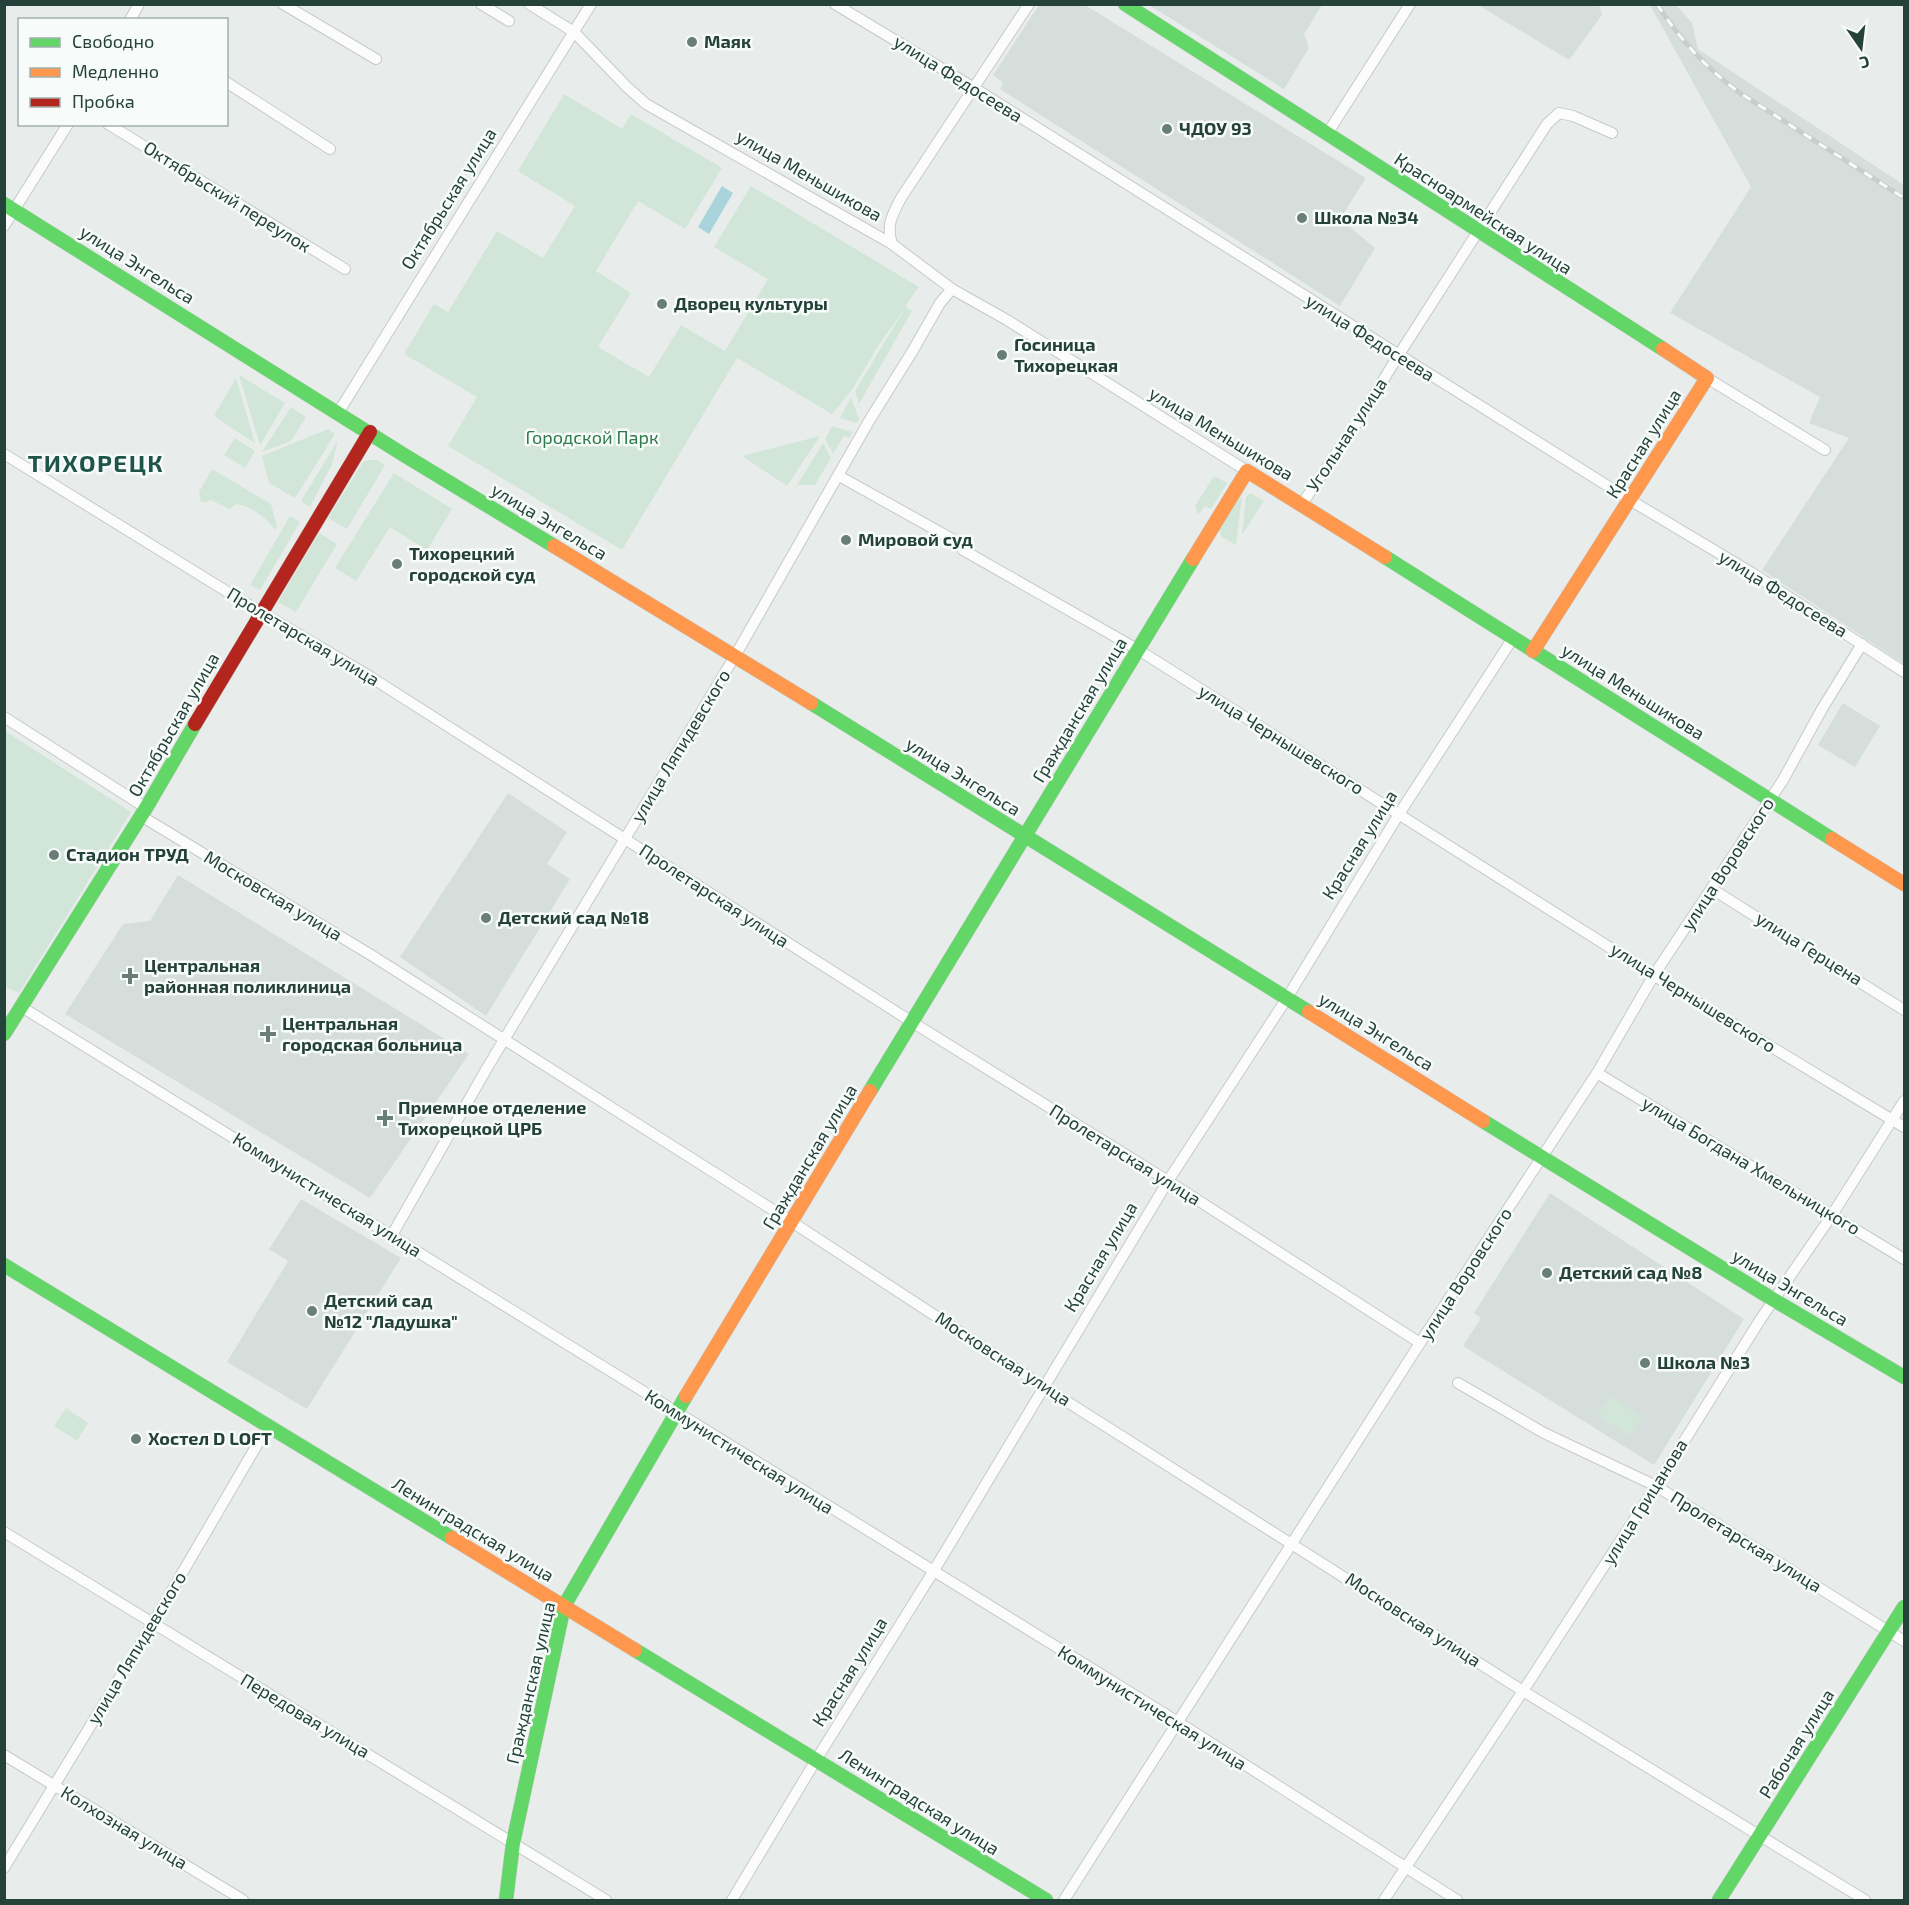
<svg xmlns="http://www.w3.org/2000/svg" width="1909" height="1905" font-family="'Exo 2',sans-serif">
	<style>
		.built { fill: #d6dedb }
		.green { fill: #d1e6d8 }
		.water { fill: #a9d4db }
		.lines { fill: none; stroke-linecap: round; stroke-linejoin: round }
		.street-casing { stroke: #c5cac8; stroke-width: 12 }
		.fast-casing { stroke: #c3cbc8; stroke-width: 15 }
		.slow-casing { stroke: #c3cbc8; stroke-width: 15 }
		.jam-casing { stroke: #c3cbc8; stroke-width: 15 }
		.street { stroke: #fcfcfc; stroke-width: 10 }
		.fast { stroke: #63d668; stroke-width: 14 }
		.slow { stroke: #ff974d; stroke-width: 14 }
		.jam { stroke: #b3261e; stroke-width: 14 }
		.rail-casing { stroke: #c9cdcc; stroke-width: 5 }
		.rail { stroke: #f7fbf9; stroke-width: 3; stroke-dasharray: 9; stroke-linecap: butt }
		.poi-dot { fill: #697e78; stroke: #f7fbf9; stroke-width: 2 }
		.labels { text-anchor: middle; stroke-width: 5; stroke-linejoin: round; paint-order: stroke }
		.poi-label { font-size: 18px; font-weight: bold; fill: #24423a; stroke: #f7fbf9; text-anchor: start }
		.street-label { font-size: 18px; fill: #24423a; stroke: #f7fbf9 }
		.park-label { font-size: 18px; fill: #2d7a4b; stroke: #f7fbf9 }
		.district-label { font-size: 24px; font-weight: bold; letter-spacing: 1.5px; fill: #1f5548; stroke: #f7fbf9 }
	</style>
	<rect width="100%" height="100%" fill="#e8edeb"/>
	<g class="built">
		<polygon points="1039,5 1085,5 1366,178 1340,219 1375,248 1340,306 1000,89 1003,83 993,75"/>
		<polygon points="1149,5 1322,5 1304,34 1309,48 1284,89"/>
		<polygon points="1478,5 1599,5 1602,15 1569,60"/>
		<polygon points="1650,5 1676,5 1692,23 1698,49 1904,185 1904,664 1762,570 1849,438 1809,423 1820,397 1670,313 1751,187"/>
		<polygon points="1843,703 1880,726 1855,767 1818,745"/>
		<polygon points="508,793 567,832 547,864 570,879 486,1016 400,957"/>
		<polygon points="178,875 469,1054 370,1198 65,1014 123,924 150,921"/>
		<polygon points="1550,1193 1744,1319 1654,1465 1463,1346 1481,1318 1474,1313"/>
		<polygon points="301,1199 401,1258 307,1409 227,1362 288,1261 269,1249"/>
	</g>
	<g class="green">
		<polygon points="564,94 622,129 631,114 722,168 685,229 638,201 596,271 631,293 598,347 649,377 681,325 725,351 768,279 714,247 751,186 919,287 905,306 912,311 859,404 855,391 905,308 878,346 852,390 832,414 737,358 622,550 448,446 477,397 404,354 434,304 448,312 497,231 543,258 575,206 518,171"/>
		<polygon points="239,375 285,403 260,445"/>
		<polygon points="236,378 255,443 215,417 215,414"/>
		<polygon points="851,397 859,419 857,423 840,418"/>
		<polygon points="291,407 306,417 291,441 262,452"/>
		<polygon points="832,426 852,432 850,438 844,436 833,454 825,439"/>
		<polygon points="328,429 335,434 295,498 269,483 262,456"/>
		<polygon points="820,436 787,486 742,456"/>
		<polygon points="235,438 255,451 245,468 224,455"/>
		<polygon points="338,440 332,464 310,507 301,501"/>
		<polygon points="823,443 831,458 815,485 797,485"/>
		<polygon points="370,460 377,460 385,465 347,529 328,518 363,462"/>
		<path d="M212 469 271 504 277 527 275 530C267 518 250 506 237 504L229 509 211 500 206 502H201L199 492Z"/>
		<polygon points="394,473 452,509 427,550 390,527 356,581 335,568"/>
		<polygon points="1214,476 1227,483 1211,509 1205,506 1198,515 1195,506"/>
		<polygon points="1250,493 1264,501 1242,535 1246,497"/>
		<polygon points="1242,497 1236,545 1222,537 1218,528 1235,501"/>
		<polygon points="290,516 300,522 260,590 250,585"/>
		<polygon points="319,533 337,544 296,612 278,602"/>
		<polygon points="5,731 131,812 19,993 5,987"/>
		<polygon points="1610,1397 1642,1417 1630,1436 1598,1416"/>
		<polygon points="66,1408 88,1423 77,1441 54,1426"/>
	</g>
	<polygon class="water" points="722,186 733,193 709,234 698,227"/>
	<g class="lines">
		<defs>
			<g id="street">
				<polyline points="283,4 376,59"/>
				<polyline points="481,4 509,21"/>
				<polyline points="529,4 574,32 627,87 646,104 892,244 952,289 1007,320 1247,471"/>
				<polyline points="835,4 974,88 1630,500 1752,573 1904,672"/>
				<polyline points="130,20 139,4"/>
				<polyline points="226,82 330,149"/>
				<polyline points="108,124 345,269"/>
				<polyline points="1327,134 1410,4"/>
				<polyline points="4,226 68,124"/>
				<path d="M892 244C886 224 892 216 901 198L1029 4"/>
				<polyline points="1707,378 1825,450"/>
				<polyline points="338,413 591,4"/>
				<polyline points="4,454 239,599 369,676 912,1022 1168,1181 1420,1343"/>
				<polyline points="839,476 963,545 963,550 1137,649 1677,990 1904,1127"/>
				<polyline points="1302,504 1360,418 1398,356 1547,124 1559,113 1573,116 1612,133"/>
				<polyline points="4,717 146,808"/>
				<polyline points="141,816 371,955 792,1222 1044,1387 1523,1691 1865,1900"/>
				<polyline points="1712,889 1904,1010"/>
				<polyline points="20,1006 1178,1722 1457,1900"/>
				<polyline points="1597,1073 1904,1259"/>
				<polyline points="392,1235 487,1068 735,656 869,421 912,352 940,303 952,289"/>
				<polyline points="1458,1383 1544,1433 1656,1486 1904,1641"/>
				<polyline points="4,1532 606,1900"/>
				<polyline points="4,1755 243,1900"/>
				<polyline points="4,1868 153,1623 268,1426"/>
				<polyline points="732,1900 816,1760 933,1572 1168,1181 1287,998 1399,814 1513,638"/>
				<polyline points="1064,1900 1420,1343 1597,1073 1654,975 1783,780 1822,709 1862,644"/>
				<polyline points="1384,1900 1523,1691 1656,1486 1760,1320 1832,1215 1904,1101"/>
			</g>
			<g id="fast">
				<polyline points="1125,4 1663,349"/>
				<polyline points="4,204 404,455 554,546"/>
				<polyline points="1385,557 1832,839"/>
				<polyline points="811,703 1309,1012"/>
				<polyline points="4,1034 146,808 195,724"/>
				<polyline points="870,1091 1193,559"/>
				<polyline points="1483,1121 1774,1300 1904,1377"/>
				<polyline points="4,1265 452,1538"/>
				<polyline points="635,1650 1046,1900"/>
				<polyline points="506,1900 513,1843 564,1606 686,1396"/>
				<polyline points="1719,1900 1904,1607"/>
			</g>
			<g id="slow">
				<polyline points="554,546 811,703"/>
				<polyline points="1193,559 1247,471 1385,557"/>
				<polyline points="1533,651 1707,378 1663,349"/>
				<polyline points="1832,839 1904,884"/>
				<polyline points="1309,1012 1483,1121"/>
				<polyline points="686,1396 870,1091"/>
				<polyline points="452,1538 635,1650"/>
			</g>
			<polyline id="jam" points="195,724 370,432"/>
		</defs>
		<use href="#street" class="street-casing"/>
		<use href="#fast" class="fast-casing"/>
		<use href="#slow" class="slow-casing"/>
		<use href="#jam" class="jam-casing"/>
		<use href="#street" class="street"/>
		<use href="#fast" class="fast"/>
		<use href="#slow" class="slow"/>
		<use href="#jam" class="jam"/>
		<defs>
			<path id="rail" d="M1657 4C1680 40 1706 68 1740 93L1904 198"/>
		</defs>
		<use href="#rail" class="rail-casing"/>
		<use href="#rail" class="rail"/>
	</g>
	<g class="poi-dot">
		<circle cx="692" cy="42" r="6"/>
		<circle cx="1167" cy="129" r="6"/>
		<circle cx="1302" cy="218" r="6"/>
		<circle cx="662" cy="304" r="6"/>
		<circle cx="1002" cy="355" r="6"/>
		<circle cx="846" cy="540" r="6"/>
		<circle cx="397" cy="564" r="6"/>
		<circle cx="54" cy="855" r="6"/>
		<circle cx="486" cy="918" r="6"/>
		<path d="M127 967h6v6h6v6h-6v6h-6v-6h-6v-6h6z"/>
		<path d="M265 1025h6v6h6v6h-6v6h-6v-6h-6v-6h6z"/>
		<path d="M382 1109h6v6h6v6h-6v6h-6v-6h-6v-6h6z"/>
		<circle cx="1547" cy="1273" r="6"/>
		<circle cx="312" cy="1311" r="6"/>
		<circle cx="1645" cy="1363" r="6"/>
		<circle cx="136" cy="1439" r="6"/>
	</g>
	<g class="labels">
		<g class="poi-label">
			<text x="704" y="48">Маяк</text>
			<text x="1179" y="135">ЧДОУ 93</text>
			<text x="1314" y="224">Школа №34</text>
			<text x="674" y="310">Дворец культуры</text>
			<text x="1014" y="351">Госиница<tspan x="1014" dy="21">Тихорецкая</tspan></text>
			<text x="858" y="546">Мировой суд</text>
			<text x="409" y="560">Тихорецкий<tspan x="409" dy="21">городской суд</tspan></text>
			<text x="66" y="861">Стадион ТРУД</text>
			<text x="498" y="924">Детский сад №18</text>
			<text x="144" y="972">Центральная<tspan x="144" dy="21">районная поликлиница</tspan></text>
			<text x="282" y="1030">Центральная<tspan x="282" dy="21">городская больница</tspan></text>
			<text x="398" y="1114">Приемное отделение<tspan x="398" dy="21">Тихорецкой ЦРБ</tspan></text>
			<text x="1559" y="1279">Детский сад №8</text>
			<text x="324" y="1307">Детский сад<tspan x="324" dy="21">№12 "Ладушка"</tspan></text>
			<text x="1657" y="1369">Школа №3</text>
			<text x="148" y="1445">Хостел D LOFT</text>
		</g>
		<g class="street-label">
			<text transform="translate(958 79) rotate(32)" y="6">улица Федосеева</text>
			<text transform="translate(809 176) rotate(30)" y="6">улица Меньшикова</text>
			<text transform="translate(227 197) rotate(32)" y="6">Октябрьский переулок</text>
			<text transform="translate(449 199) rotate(-58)" y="6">Октябрьская улица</text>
			<text transform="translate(1483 214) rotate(33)" y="6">Красноармейская улица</text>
			<text transform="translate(137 265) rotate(32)" y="6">улица Энгельса</text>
			<text transform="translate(1370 338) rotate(32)" y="6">улица Федосеева</text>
			<text transform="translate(1221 434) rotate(31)" y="6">улица Меньшикова</text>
			<text transform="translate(1347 435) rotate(-57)" y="6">Угольная улица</text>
			<text transform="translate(1644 444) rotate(-58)" y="6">Красная улица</text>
			<text transform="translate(549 522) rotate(31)" y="6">улица Энгельса</text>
			<text transform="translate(1783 594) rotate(32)" y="6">улица Федосеева</text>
			<text transform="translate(303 637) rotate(31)" y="6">Пролетарская улица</text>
			<text transform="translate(1633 692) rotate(32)" y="6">улица Меньшикова</text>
			<text transform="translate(1080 710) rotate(-59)" y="6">Гражданская улица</text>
			<text transform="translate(174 725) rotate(-60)" y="6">Октябрьская улица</text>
			<text transform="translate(1281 740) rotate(32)" y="6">улица Чернышевского</text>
			<text transform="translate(681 746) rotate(-59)" y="6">улица Ляпидевского</text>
			<text transform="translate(963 777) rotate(32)" y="6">улица Энгельса</text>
			<text transform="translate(1360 845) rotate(-58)" y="6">Красная улица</text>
			<text transform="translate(1728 864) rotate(-57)" y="6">улица Воровского</text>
			<text transform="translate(273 896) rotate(31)" y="6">Московская улица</text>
			<text transform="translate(714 896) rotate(33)" y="6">Пролетарская улица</text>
			<text transform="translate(1809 949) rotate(32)" y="6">улица Герцена</text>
			<text transform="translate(1693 998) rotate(32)" y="6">улица Чернышевского</text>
			<text transform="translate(1376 1032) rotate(32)" y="6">улица Энгельса</text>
			<text transform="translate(1125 1155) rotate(32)" y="6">Пролетарская улица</text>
			<text transform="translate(810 1157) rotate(-59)" y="6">Гражданская улица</text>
			<text transform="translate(1751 1166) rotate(31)" y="6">улица Богдана Хмельницкого</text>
			<text transform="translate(327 1195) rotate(32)" y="6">Коммунистическая улица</text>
			<text transform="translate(1101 1257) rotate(-59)" y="6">Красная улица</text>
			<text transform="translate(1466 1274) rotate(-57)" y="6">улица Воровского</text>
			<text transform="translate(1790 1288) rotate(31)" y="6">улица Энгельса</text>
			<text transform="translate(1003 1359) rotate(33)" y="6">Московская улица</text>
			<text transform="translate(739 1452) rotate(32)" y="6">Коммунистическая улица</text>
			<text transform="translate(1645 1502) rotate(-58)" y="6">улица Грицанова</text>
			<text transform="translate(473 1530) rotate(31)" y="6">Ленинградская улица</text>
			<text transform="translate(1746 1542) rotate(32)" y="6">Пролетарская улица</text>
			<text transform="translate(1413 1620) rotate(33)" y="6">Московская улица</text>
			<text transform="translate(137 1648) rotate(-59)" y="6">улица Ляпидевского</text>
			<text transform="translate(850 1672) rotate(-58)" y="6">Красная улица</text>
			<text transform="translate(531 1683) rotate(-77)" y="6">Гражданская улица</text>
			<text transform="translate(1152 1708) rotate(32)" y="6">Коммунистическая улица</text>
			<text transform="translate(305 1716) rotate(31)" y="6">Передовая улица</text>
			<text transform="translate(1797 1744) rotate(-58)" y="6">Рабочая улица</text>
			<text transform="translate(919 1802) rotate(32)" y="6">Ленинградская улица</text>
			<text transform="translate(124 1828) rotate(31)" y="6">Колхозная улица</text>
		</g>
		<g class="park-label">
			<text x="592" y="444">Городской Парк</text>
		</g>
		<g class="district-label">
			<text x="96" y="472">ТИХОРЕЦК</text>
		</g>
	</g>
	<rect width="1909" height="1905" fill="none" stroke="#24423a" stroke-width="12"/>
	<rect x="18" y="18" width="210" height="108" fill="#f7fbf9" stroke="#a3b1ad" stroke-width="1.5"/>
	<rect x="30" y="38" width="30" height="9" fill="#63d668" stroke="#a3b1ad" stroke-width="1.5"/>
	<text x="72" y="48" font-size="18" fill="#24423a">Свободно</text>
	<rect x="30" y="68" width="30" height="9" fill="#ff974d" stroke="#a3b1ad" stroke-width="1.5"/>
	<text x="72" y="78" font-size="18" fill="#24423a">Медленно</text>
	<rect x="30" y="98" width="30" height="9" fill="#b3261e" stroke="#a3b1ad" stroke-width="1.5"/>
	<text x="72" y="108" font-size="18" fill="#24423a">Пробка</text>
	<g transform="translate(1861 48) rotate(166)" stroke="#f7fbf9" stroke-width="4.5" paint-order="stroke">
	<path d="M0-4.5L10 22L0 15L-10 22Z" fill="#24423a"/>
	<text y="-9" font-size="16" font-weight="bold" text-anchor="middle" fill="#24423a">С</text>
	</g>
</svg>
